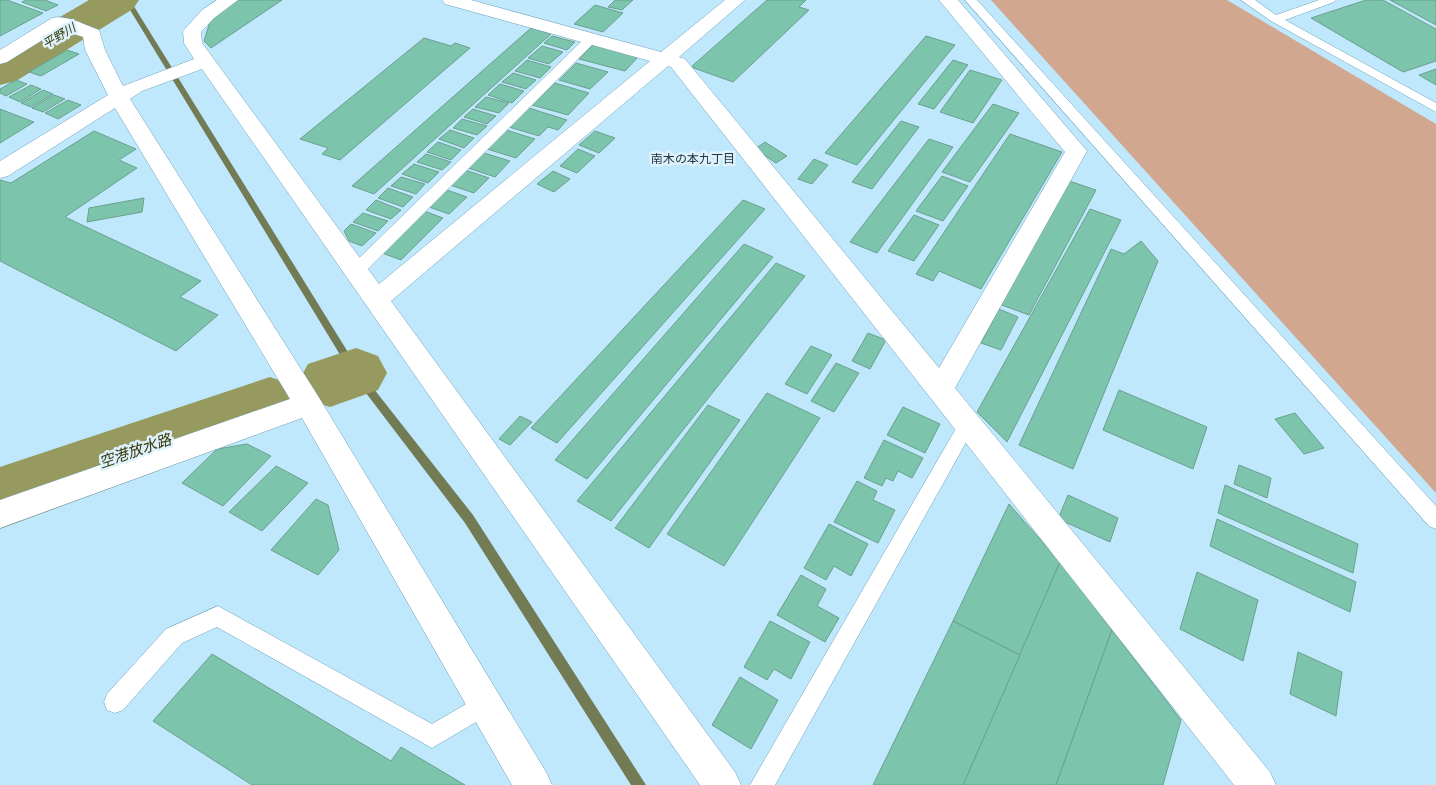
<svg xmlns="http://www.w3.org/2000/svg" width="1436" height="785" font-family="Manrope,'Noto Sans JP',sans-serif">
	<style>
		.green { fill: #d1a790 }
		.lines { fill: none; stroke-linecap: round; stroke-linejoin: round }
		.stream { fill: #737b55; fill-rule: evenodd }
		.river { fill: #979a5f; fill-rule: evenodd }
		.building { fill: #7dc4ac; stroke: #6aa08d }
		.lane-casing { stroke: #6fa1b9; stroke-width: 1 }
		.street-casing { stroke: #6fa1b9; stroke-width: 1 }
		.lane { fill: #fff; fill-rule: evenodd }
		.street { fill: #fff; fill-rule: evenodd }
		.labels { text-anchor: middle; stroke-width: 5; stroke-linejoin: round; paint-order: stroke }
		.far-water-label { font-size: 12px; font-style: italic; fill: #363605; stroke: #def2fd }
		.far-neighbourhood-label { font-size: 12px; fill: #20343e; stroke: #def2fd }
		.water-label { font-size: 15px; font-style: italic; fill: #363605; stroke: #def2fd }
	</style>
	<rect width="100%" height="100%" fill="#bfe8fd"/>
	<polygon class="green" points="991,0 1227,0 1436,124 1436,493"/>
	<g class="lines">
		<polygon class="stream" points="124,0 130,0 359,370 473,515 646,785 631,785 465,523 353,376"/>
		<g class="river">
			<polygon points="89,0 139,0 133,9 16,81 0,85 0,52"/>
			<polygon points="356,348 378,356 387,373 378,390 330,407 308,400 298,382 308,364"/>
			<polygon points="270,377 293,385 302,403 293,421 0,529 0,467"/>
		</g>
	</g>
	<g class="building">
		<polygon points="0,0 7,0 43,13 0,36"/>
		<polygon points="26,0 45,0 58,5 46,11 22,2"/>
		<polygon points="234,0 282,0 211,48 204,41 212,15"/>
		<polygon points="615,0 633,0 622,10 608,7"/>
		<polygon points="767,0 806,0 799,7 809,10 733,82 691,67"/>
		<polygon points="1366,0 1383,0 1436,29 1436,61 1403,72 1311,18"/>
		<polygon points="1390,0 1436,0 1436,25"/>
		<polygon points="595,5 623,13 603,32 574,24"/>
		<polygon points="531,28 551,34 374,194 352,186"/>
		<polygon points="552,36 575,42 567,50 544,43"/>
		<polygon points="926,36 955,45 857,165 825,153"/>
		<polygon points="424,38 451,46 455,43 470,48 340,160 322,154 328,148 300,139"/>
		<polygon points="594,44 639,56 625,71 579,59"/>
		<polygon points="542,46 563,52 549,64 528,58"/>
		<polygon points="67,50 79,54 41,76 29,72"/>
		<polygon points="527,60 551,67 540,78 515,71"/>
		<polygon points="953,60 968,65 934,109 918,104"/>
		<polygon points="576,63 608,72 590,89 559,80"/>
		<polygon points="1436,69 1436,85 1419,75"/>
		<polygon points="970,70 1002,80 973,123 940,112"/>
		<polygon points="513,73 536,80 526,89 502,82"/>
		<polygon points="16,80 27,84 6,96 0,93 0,89"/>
		<polygon points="555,83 589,93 568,115 532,105"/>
		<polygon points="500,84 524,91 512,103 488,95"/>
		<polygon points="31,85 41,89 20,102 9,97"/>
		<polygon points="43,90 53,94 31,107 21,103"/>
		<polygon points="54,95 65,99 43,112 32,108"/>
		<polygon points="486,97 509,103 499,113 475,107"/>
		<polygon points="68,100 81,105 58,119 45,113"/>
		<polygon points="993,104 1019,113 970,182 942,172"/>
		<polygon points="529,108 567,120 558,130 548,127 539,136 509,127"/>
		<polygon points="0,109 34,122 0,143"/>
		<polygon points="473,109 496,116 487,124 464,117"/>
		<polygon points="462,119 487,126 477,135 453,128"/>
		<polygon points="901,121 919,127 872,189 852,182"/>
		<polygon points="450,130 474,138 464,148 439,139"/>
		<polygon points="506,130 535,139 516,158 487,149"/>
		<polygon points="94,131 136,149 119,160 137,168 65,217 201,281 180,297 218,315 176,351 0,261 0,180 11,183"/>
		<polygon points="595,131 615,138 599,153 579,145"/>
		<polygon points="1010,134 1062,152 981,289 939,271 933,281 916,274"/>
		<polygon points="929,139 953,147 877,253 850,242"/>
		<polygon points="438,142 461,150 451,160 427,152"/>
		<polygon points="765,142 787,156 776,163 755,149"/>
		<polygon points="578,149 595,156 577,173 560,166"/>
		<polygon points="484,153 510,161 495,177 468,168"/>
		<polygon points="426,154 451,162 442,170 417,162"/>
		<polygon points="814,159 828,165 812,184 798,179"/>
		<polygon points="414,164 439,172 428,183 402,174"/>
		<polygon points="465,170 489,178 474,193 450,185"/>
		<polygon points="553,171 570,179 554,192 537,184"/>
		<polygon points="942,176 968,186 943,221 916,211"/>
		<polygon points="401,177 425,184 416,194 391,186"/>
		<polygon points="1069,181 1096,190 1029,315 999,304"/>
		<polygon points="388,188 413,197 403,207 378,198"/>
		<polygon points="447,190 467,197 449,214 429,207"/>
		<polygon points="144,198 142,212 87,222 89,208"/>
		<polygon points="376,200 401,210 391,219 366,210"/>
		<polygon points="743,200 765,209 557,443 531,428"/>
		<polygon points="1090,209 1121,220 1007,442 977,412"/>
		<polygon points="424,211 443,218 401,260 382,253"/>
		<polygon points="363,213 388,221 378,231 353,222"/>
		<polygon points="914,215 939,225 914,261 888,251"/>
		<polygon points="351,224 376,233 362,246 349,241 344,231"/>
		<polygon points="1141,241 1158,261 1073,469 1019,445 1111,249 1124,254"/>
		<polygon points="744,244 773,257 587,479 555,460"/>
		<polygon points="776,263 805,276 611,521 577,501"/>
		<polygon points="999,309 1018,317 1001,350 981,343"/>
		<polygon points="868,333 886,340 870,369 852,361"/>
		<polygon points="811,346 832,355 807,394 785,384"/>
		<polygon points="836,363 859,373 834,412 811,401"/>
		<polygon points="1119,390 1207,427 1193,469 1103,430"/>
		<polygon points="767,393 820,418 724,566 667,534"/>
		<polygon points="708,405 740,420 649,548 615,528"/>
		<polygon points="903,407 940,424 925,453 887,435"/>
		<polygon points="1295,413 1324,448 1304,454 1275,419"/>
		<polygon points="520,416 532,422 510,445 499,439"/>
		<polygon points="884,440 923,458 912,478 898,471 893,481 886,478 882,486 864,478"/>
		<polygon points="247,444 271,456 223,506 182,483 217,449"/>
		<polygon points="1239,465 1271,478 1267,498 1234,484"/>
		<polygon points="276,466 308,483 262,531 229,512"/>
		<polygon points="857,481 877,491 873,500 895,510 878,543 834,522"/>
		<polygon points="1225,485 1358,544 1353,573 1218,513"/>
		<polygon points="1068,495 1118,518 1110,542 1058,519"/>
		<polygon points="316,499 328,505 339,550 318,575 271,550"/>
		<polygon points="1009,504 1060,562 1020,655 953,621"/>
		<polygon points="1217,519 1356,582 1350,612 1210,546"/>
		<polygon points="829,524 868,544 851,576 834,566 826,580 804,568"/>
		<polygon points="1060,562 1112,630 1056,785 963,785"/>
		<polygon points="1197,572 1258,600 1243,661 1180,629"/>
		<polygon points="801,575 826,589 817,606 839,618 825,642 777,615"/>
		<polygon points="770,621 810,642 791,679 774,669 767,680 744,667"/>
		<polygon points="953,621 1020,655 963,785 873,785"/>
		<polygon points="1112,630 1181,720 1163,785 1056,785"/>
		<polygon points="1298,652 1342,672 1336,716 1290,694"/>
		<polygon points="212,654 391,761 401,747 465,785 252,785 153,721"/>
		<polygon points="740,677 778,700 751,749 712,725"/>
	</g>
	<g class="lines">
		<defs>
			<g id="lane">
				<polygon points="965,0 977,0 1436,506 1436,529 1429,526"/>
				<polygon points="1241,0 1255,0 1276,15 1319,0 1336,0 1334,2 1285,20 1436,103 1436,112 1271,21"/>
				<polygon points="591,35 597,39 595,42 363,274 357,276 351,274 349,270 351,266 587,36"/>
				<polygon points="968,416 974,418 977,423 974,428 775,785 750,785 962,418"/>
				<polygon points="218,606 432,724 485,693 493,696 496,704 493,712 432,748 217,627 182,643 123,710 115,713 107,710 104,702 107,694 166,629"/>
			</g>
			<path id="street" d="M217 0H238L214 18 201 32 202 43 379 284 650 61 445 4 442 0H471L661 52 725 0H745L679 57 685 59 939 368 1065 152 939 0H958L1087 151 955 388 1270 772 1276 785H1234L671 67 668 66 391 301 735 772 741 785H700L202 69 142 91 130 99 318 396 546 772 552 785H512L302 418 0 528V500L290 399 115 108 8 176 0 178V161L108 95 85 50 83 37 60 29 7 62 0 64V50L52 18C66 14 85 25 99 30L105 50 123 86 194 59 184 43 183 31 202 10Z"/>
		</defs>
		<use href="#lane" class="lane-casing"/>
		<use href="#street" class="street-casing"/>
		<use href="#lane" class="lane"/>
		<use href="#street" class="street"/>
	</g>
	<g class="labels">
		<g class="far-water-label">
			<text transform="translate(59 36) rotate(-31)" y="4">平野川</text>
		</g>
		<g class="far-neighbourhood-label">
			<text x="693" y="163">南木の本九丁目</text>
		</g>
		<g class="water-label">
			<text transform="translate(135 451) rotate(-19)" y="5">空港放水路</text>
		</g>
	</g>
</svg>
